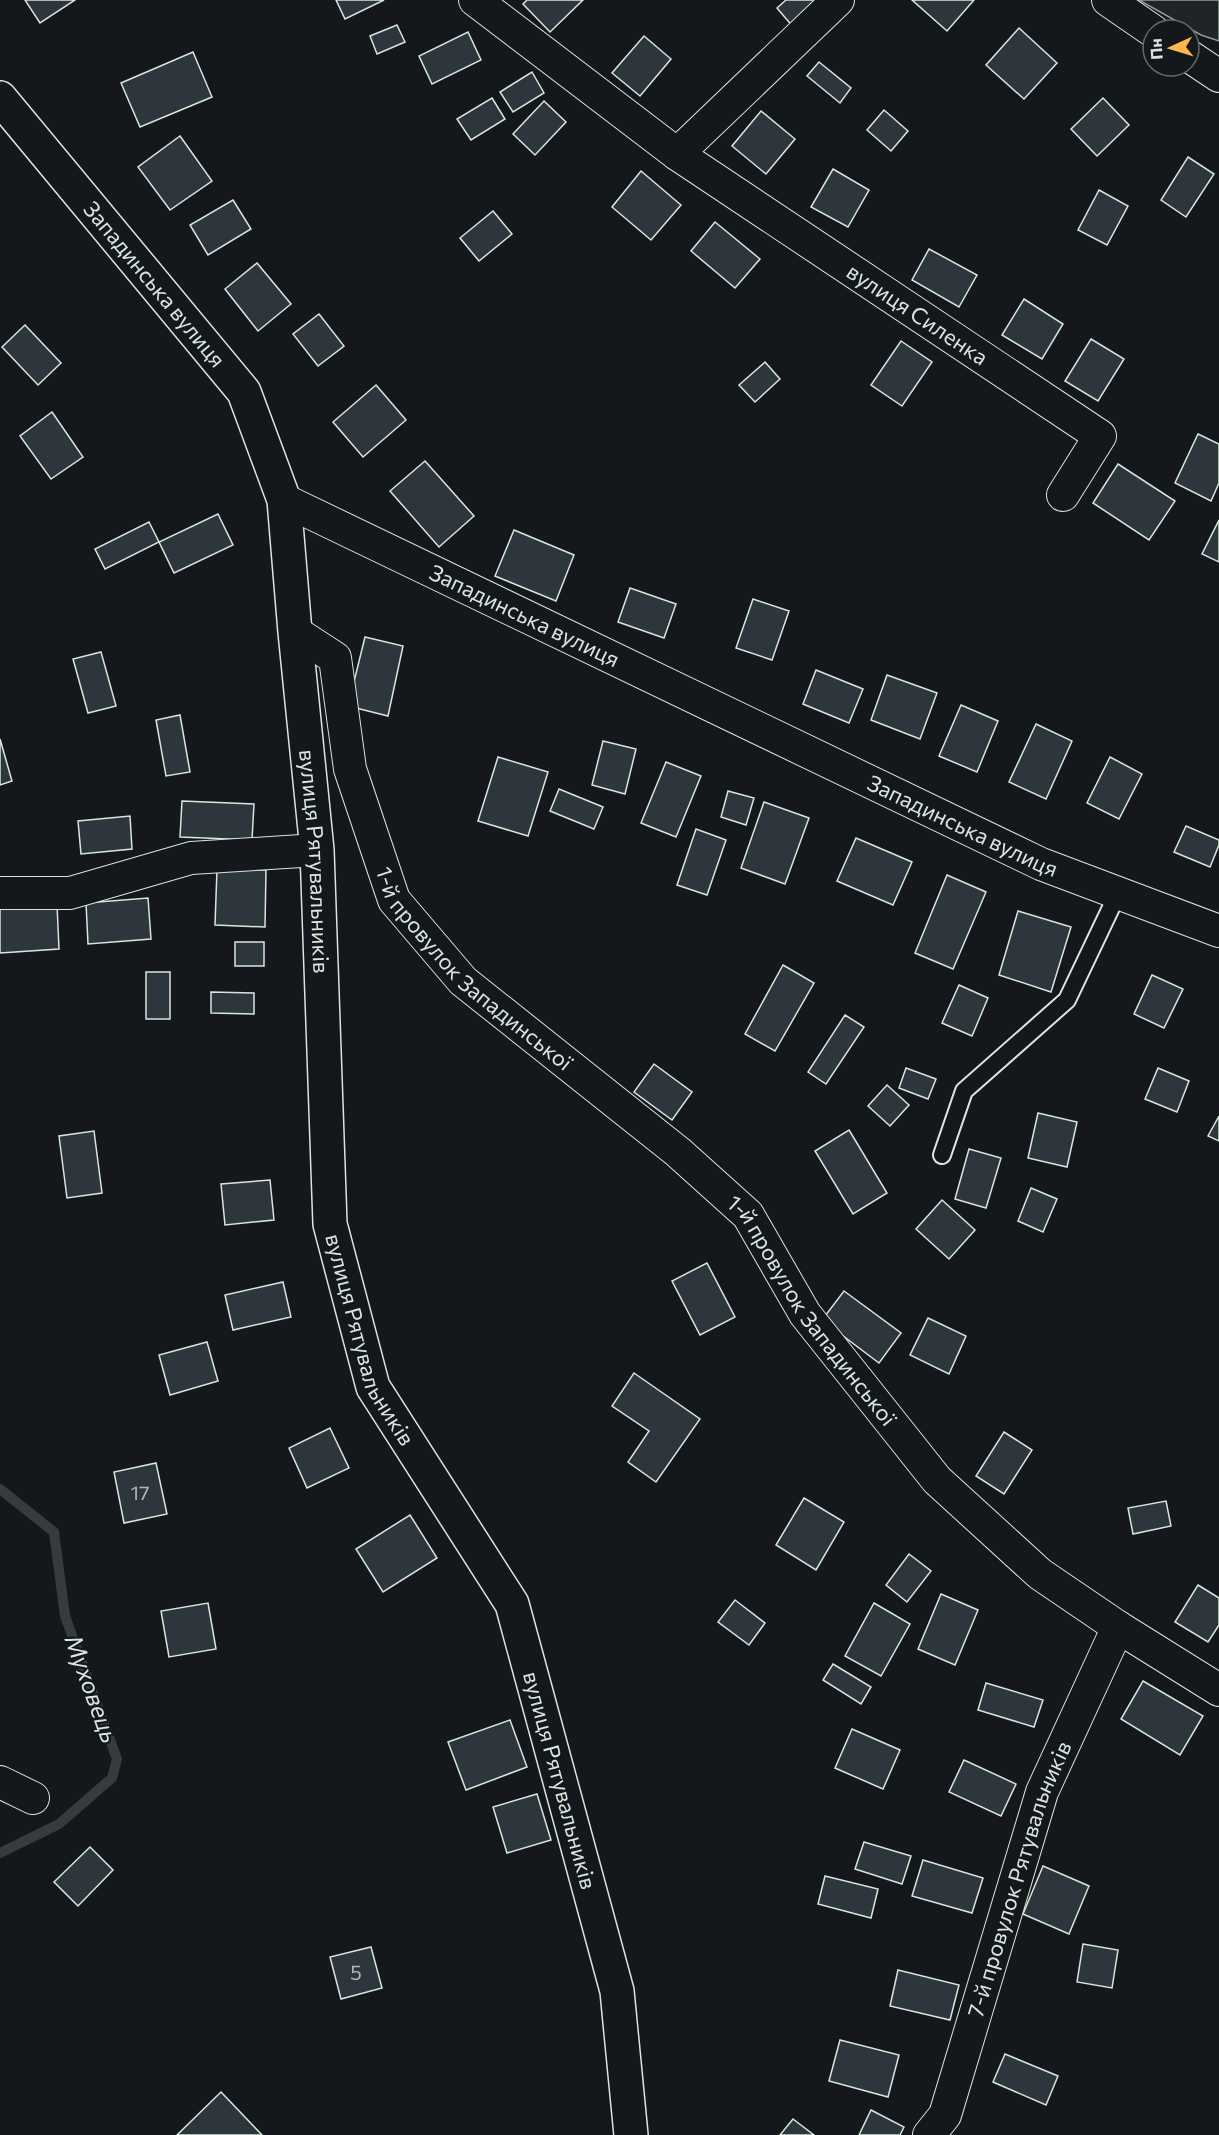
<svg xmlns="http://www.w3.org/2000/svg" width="1219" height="2135" font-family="Commissioner,sans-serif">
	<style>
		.green { fill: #202428; stroke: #939e99; stroke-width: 1.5 }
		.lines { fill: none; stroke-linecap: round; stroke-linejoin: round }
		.stream { stroke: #363b3e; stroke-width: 10 }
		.building { fill: #2c363c; stroke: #d8e6dc; stroke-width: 1.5 }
		.lane-casing { stroke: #d8e6dc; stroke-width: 20 }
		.street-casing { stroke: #d8e6dc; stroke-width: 34 }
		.secondary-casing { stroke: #d8e6dc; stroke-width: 36 }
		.lane { stroke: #14181c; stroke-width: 16 }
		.street { stroke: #14181c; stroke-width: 32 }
		.secondary { stroke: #14181c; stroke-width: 33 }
		.labels { text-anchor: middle; stroke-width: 4.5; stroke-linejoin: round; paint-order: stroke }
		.number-label { font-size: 20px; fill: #adbab4 }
		.street-label { font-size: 22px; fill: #d8e6dc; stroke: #14181c }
		.water-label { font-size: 24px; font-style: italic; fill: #d8e6dc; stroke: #14181c }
	</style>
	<rect width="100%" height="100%" fill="#14181c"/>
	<polygon class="green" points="1139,0 1219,0 1219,41 1201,35"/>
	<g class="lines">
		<polyline class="stream" points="0,1489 54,1532 65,1616 117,1759 112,1778 59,1824 0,1853"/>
	</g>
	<g class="building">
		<polygon points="25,0 75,0 40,23"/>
		<polygon points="336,0 384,0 345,19"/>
		<polygon points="527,0 583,0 550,32 523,4"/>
		<polygon points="786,0 825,0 794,28 777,8"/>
		<polygon points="912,0 974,0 947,31"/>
		<polygon points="397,25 405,42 377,54 370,36"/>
		<polygon points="1019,28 1057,63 1024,99 986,65"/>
		<polygon points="468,32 481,60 432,84 419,56"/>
		<polygon points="644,36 671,59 640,96 612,73"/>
		<polygon points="193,52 212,97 140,127 121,83"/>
		<polygon points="819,62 851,88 840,103 807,76"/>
		<polygon points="532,72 544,93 513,112 500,92"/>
		<polygon points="492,98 505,119 471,140 457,119"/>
		<polygon points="1103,98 1129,125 1097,156 1071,129"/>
		<polygon points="544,101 566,122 535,155 513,134"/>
		<polygon points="884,110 908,131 891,151 867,130"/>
		<polygon points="761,111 795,139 766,174 732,146"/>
		<polygon points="180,136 212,181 170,210 138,167"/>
		<polygon points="1188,157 1214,174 1186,217 1161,200"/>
		<polygon points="833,169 869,190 848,227 811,207"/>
		<polygon points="641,171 681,205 651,240 612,207"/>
		<polygon points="1099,190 1128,206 1107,245 1078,230"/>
		<polygon points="233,200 251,229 208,255 190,225"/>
		<polygon points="493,211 512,234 479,261 460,238"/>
		<polygon points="715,222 760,259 735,288 691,251"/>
		<polygon points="929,249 977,275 959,307 912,280"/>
		<polygon points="257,263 291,304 258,331 225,289"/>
		<polygon points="1024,299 1063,324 1042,359 1002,335"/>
		<polygon points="319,314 344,346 318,366 293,334"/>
		<polygon points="25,325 61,363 38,385 2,347"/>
		<polygon points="1091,339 1124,359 1098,401 1065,381"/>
		<polygon points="901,341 932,362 902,406 871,385"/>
		<polygon points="765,362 780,379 755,402 739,385"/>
		<polygon points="376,385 406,420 363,457 333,422"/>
		<polygon points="52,412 83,457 51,479 20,436"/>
		<polygon points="1198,434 1219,444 1219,483 1211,501 1175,483"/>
		<polygon points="425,461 474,516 439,547 390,491"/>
		<polygon points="1118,464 1175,501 1149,540 1093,503"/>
		<polygon points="218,514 233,545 174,573 159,542"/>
		<polygon points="1219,520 1219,562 1202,554"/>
		<polygon points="149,522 159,542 105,569 95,549"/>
		<polygon points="514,530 574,555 556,601 495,576"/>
		<polygon points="630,588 676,604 664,638 618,622"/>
		<polygon points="753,599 789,611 772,660 736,648"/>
		<polygon points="365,637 403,646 388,716 348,706"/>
		<polygon points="101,652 116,706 88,713 73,659"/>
		<polygon points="816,670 863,689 849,723 803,704"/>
		<polygon points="887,675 937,693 920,739 871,720"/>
		<polygon points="961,705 998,721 977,772 939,756"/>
		<polygon points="180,715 190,772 166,776 156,720"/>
		<polygon points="1036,724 1072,741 1046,799 1009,782"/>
		<polygon points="0,739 12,781 0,785"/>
		<polygon points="603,741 636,749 625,794 592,785"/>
		<polygon points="498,757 548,772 528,836 478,821"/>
		<polygon points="1110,757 1142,774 1119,819 1087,803"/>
		<polygon points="666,762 701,776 676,837 641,823"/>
		<polygon points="559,789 603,807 594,829 550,811"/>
		<polygon points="728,791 754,798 746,825 721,817"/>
		<polygon points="182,801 254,804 252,840 180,837"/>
		<polygon points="764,802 809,818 785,884 741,868"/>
		<polygon points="130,816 132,849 81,854 78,821"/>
		<polygon points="1186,826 1219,840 1219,845 1210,867 1174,852"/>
		<polygon points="696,829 726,840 707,895 677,885"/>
		<polygon points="856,838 912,862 893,905 837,881"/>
		<polygon points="217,869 266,870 265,927 215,925"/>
		<polygon points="947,875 986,892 953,969 915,953"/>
		<polygon points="148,898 151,939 88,944 86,903"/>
		<polygon points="57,904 59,949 0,953 0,907"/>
		<polygon points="1018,911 1071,927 1051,992 999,975"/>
		<rect x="235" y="942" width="29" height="24"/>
		<polygon points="783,965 814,983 775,1051 745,1034"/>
		<rect x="146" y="972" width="24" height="47"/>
		<polygon points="1152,975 1183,989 1164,1028 1134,1014"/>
		<polygon points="959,985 988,998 972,1036 942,1023"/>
		<polygon points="211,992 254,993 254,1014 211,1013"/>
		<polygon points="845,1015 864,1027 826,1084 808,1072"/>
		<polygon points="654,1064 692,1092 672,1120 634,1092"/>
		<polygon points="906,1068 936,1079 928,1099 899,1088"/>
		<polygon points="1158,1068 1189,1081 1177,1112 1145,1099"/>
		<polygon points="887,1085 909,1105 890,1126 868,1106"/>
		<polygon points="1038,1113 1077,1122 1067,1167 1028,1158"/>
		<polygon points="1219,1116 1219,1141 1208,1136"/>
		<polygon points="849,1130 887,1193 853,1214 815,1151"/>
		<polygon points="94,1131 102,1193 67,1198 59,1136"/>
		<polygon points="969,1149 1001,1158 986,1208 955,1199"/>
		<polygon points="270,1180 274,1220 225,1225 221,1184"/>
		<polygon points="1031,1188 1057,1199 1043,1232 1018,1221"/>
		<polygon points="942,1200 975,1230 949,1259 916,1229"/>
		<polygon points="707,1263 735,1317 700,1335 672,1281"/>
		<polygon points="283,1282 291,1317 233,1330 225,1295"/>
		<polygon points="844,1291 901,1333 879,1363 822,1320"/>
		<polygon points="928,1318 966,1336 949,1374 910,1355"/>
		<polygon points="207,1342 218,1381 170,1395 159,1355"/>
		<polygon points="634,1373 700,1419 656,1482 628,1462 649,1431 612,1406"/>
		<polygon points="330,1428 349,1468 307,1488 289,1448"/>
		<polygon points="1004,1432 1032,1450 1004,1494 976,1476"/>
		<polygon points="156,1463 167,1514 124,1523 114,1472"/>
		<polygon points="804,1498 844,1522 816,1570 776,1545"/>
		<polygon points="1166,1501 1171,1526 1133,1534 1128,1508"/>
		<polygon points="410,1515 437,1558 383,1592 356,1549"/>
		<polygon points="909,1554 931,1571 907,1602 886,1585"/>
		<polygon points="1198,1585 1219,1598 1219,1625 1208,1642 1175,1622"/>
		<polygon points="941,1594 978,1610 955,1665 918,1649"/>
		<polygon points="735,1600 765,1623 749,1645 718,1622"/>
		<polygon points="208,1603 216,1649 169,1657 161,1611"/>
		<polygon points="874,1603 910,1624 881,1676 845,1656"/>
		<polygon points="833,1664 871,1687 861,1704 823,1680"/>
		<polygon points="1143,1681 1203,1716 1180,1755 1121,1719"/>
		<polygon points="986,1683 1043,1700 1034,1727 978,1710"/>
		<polygon points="510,1720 527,1767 466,1790 448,1742"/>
		<polygon points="852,1729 900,1750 883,1789 835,1768"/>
		<polygon points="964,1760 1016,1784 1001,1816 949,1792"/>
		<polygon points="537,1794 551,1840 507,1853 493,1807"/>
		<polygon points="864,1842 911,1856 902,1884 855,1869"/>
		<polygon points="90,1847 113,1870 78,1906 54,1882"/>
		<polygon points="923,1860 983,1878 972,1913 912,1896"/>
		<polygon points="1043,1866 1089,1886 1069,1934 1023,1914"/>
		<polygon points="825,1876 878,1889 871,1918 818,1904"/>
		<polygon points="1083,1944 1118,1950 1112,1988 1077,1982"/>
		<polygon points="371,1947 382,1988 341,1999 330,1957"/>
		<polygon points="898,1970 959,1985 950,2020 890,2006"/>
		<polygon points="840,2040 899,2055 888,2097 829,2081"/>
		<polygon points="1005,2054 1058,2076 1046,2105 993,2082"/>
		<polygon points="221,2092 262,2135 177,2135"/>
		<polygon points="871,2110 904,2127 900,2135 859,2135"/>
		<polygon points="793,2119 814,2135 780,2135"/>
	</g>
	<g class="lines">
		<defs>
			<polyline id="lane" points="942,1155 964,1091 1067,1000 1118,893"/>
			<g id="street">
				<path id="s1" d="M475 0 677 154 1100 436 1063 495"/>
				<polyline points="1108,0 1153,31"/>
				<polyline points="1189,56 1219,76"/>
				<polyline points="677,154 838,0"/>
				<path id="s2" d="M284 500 1041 864 1219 931"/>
				<path id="s3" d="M295 632 335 658 350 769 394 900 463 981 678 1152 748 1215 805 1314 937 1480 1040 1574 1118 1627 1219 1690"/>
				<polyline points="0,893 70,893 191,858 317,850"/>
				<polyline points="0,1782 33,1798"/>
				<path id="s4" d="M929 2135 945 2115 1042 1792 1118 1627"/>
			</g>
			<g id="secondary">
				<path id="s5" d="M0 98 244 392 284 500 295 632 317 850 330 1224 373 1387 512 1604 617 1991 631 2135"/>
			</g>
		</defs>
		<use href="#lane" class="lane-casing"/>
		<use href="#street" class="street-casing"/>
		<use href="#secondary" class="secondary-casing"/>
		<use href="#lane" class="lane"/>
		<use href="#street" class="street"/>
		<use href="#secondary" class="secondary"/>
	</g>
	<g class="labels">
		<g class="number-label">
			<text x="140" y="1500">17</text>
			<text x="356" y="1980">5</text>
		</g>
		<g class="street-label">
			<text dy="8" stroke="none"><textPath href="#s5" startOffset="242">Западинська вулиця</textPath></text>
			<text dy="8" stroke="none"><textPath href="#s1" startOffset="543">вулиця Силенка</textPath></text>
			<text dy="8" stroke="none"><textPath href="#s2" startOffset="267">Западинська вулиця</textPath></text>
			<text dy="8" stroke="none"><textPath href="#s2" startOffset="753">Западинська вулиця</textPath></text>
			<text dy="8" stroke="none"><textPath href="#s5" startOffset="860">вулиця Рятувальників</textPath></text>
			<text dy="8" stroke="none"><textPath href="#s3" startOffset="402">1-й провулок Западинської</textPath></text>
			<text dy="8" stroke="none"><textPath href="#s3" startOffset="888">1-й провулок Западинської</textPath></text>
			<text dy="8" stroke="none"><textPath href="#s5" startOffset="1346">вулиця Рятувальників</textPath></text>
			<text dy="8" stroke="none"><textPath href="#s5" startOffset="1832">вулиця Рятувальників</textPath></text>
			<text dy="8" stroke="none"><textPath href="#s4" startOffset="273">7-й провулок Рятувальників</textPath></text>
		</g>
		<g class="water-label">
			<text transform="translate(91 1689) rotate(70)" y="8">Муховець</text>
		</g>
	</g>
	<g transform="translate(1171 48) rotate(266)"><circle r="28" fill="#14181c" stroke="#626a69" stroke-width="1.5"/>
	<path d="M0-4.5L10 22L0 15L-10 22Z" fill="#ffb74d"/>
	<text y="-9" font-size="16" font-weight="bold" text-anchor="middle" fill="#d8e6dc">Пн</text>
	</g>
</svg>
